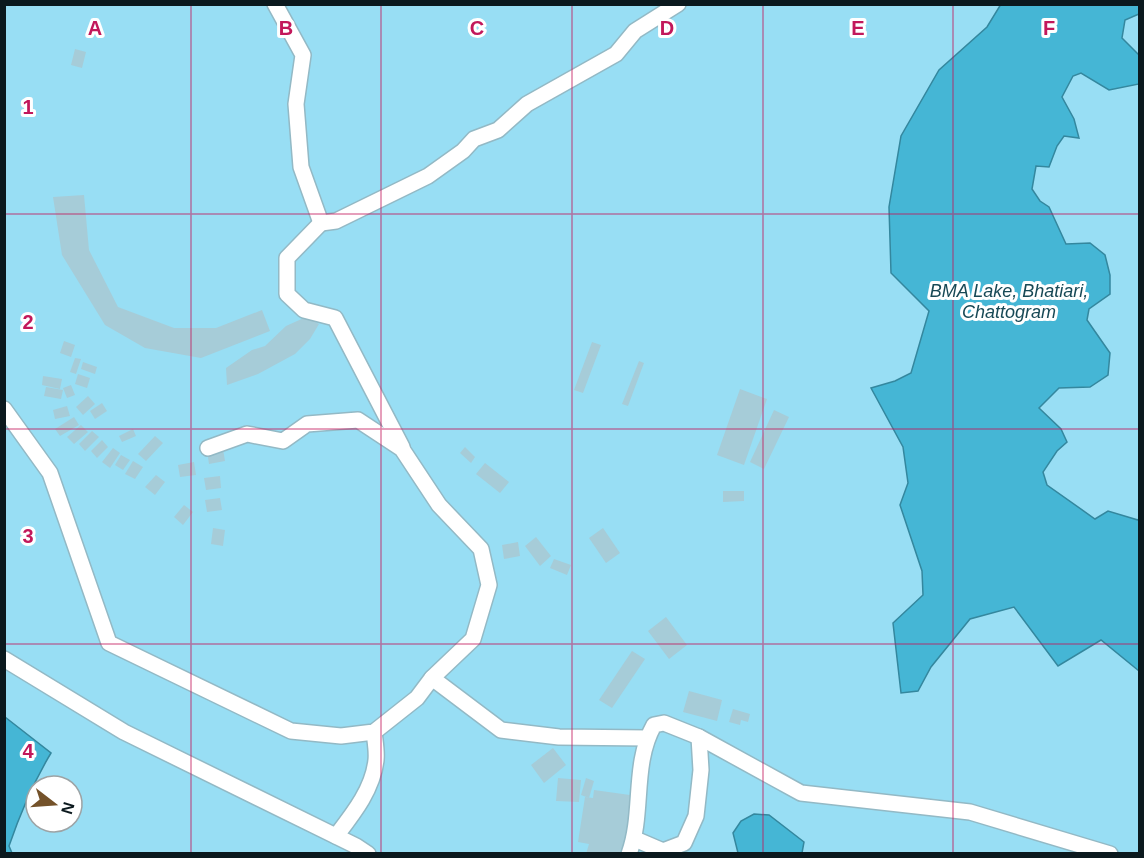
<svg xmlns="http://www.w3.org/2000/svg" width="1144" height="858" font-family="Arial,sans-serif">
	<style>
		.green { fill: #98def4; fill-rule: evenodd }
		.water { fill: #45b6d5; stroke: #34879e; stroke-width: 1.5 }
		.building { fill: #a6ccd8 }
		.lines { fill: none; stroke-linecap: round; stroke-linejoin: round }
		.minor-casing { stroke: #93b9c5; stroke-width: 18 }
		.minor { stroke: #fff; stroke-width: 15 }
		.grid { fill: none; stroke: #c2185b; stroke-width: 1.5; stroke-opacity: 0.55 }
		.labels { text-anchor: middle; stroke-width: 6; stroke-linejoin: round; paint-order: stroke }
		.water-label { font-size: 18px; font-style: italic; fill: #184956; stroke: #fff }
		.grid-label { font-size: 20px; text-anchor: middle; font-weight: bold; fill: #c2185b; stroke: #fff; stroke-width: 6; stroke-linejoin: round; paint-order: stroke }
	</style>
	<rect width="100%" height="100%" fill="#f2f9fc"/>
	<path class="green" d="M5 5H1139V853L5 854ZM36 786H72V822H36Z"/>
	<g class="water">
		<polygon points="1001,4 1139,5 1139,14 1125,20 1122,38 1139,55 1139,84 1109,90 1081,73 1073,76 1062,97 1074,119 1079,138 1064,136 1057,146 1049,167 1036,166 1032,189 1040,201 1049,207 1066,244 1090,243 1105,255 1110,275 1110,294 1089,309 1087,320 1110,353 1108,375 1090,387 1059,388 1039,408 1061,429 1067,442 1057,451 1043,472 1047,485 1095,519 1108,511 1138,520 1139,518 1139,671 1101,640 1058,666 1014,607 970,619 931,667 918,691 901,693 893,623 923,595 922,571 900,505 908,483 903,447 871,388 895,381 911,373 929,311 891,273 889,207 901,136 939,70 987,27"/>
		<path d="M5 717 51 753C33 783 20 814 9 846L12 853H5Z"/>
		<polygon points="754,814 769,815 804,842 802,853 738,853 733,833 741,821"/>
	</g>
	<g class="building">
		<polygon points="75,49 86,52 82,68 71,65"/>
		<polygon points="84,195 89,250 118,307 174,328 216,328 262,310 270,331 201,358 145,348 105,325 62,255 53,197"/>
		<polygon points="306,317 319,324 310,339 295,354 258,374 227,385 226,368 252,350 265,346 286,326"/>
		<polygon points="64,341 75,345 71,357 60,353"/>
		<polygon points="592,342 601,345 583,393 574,390"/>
		<polygon points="75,358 81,359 76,374 70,372"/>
		<polygon points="639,361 644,363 628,406 622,404"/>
		<polygon points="83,362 97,367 95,374 81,369"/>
		<polygon points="78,374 90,378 87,388 75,384"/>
		<polygon points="43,376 62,379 60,389 42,385"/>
		<polygon points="71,385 75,395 67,398 63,388"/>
		<polygon points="46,387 63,390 61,399 44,396"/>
		<polygon points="740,389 767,399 744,465 717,455"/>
		<polygon points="88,396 95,404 83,415 76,407"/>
		<polygon points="102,403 107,411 95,419 90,411"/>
		<polygon points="67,406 70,416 55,419 53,410"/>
		<polygon points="774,410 789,417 764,469 750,462"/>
		<polygon points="74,417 79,425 60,436 55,429"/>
		<polygon points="81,425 88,432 74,444 67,437"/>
		<polygon points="133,429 136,436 122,442 119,436"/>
		<polygon points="92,431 99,437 85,451 79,444"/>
		<polygon points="155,436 163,443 146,461 138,454"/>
		<polygon points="102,440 108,447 97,458 91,451"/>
		<polygon points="465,447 475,457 471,463 460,453"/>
		<polygon points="113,448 120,453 110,468 102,462"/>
		<polygon points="223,449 225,461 209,464 207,451"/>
		<polygon points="121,455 130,460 123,470 115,465"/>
		<polygon points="133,461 143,467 135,479 125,474"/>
		<polygon points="194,462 196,475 180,477 178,465"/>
		<polygon points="485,463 509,482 500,493 476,474"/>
		<polygon points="156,475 165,482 155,495 145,487"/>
		<polygon points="220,476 221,488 206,490 204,478"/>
		<polygon points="723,491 744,491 744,501 723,502"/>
		<polygon points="220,498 222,510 207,512 205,500"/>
		<polygon points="184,505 193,512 183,525 174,517"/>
		<polygon points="213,528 225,530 223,546 211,544"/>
		<polygon points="603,528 620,553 606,563 589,538"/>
		<polygon points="536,537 551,556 540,566 525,546"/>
		<polygon points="518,542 520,556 504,559 502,545"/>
		<polygon points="554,559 571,565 567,575 550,568"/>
		<polygon points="666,617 687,645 669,659 648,631"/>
		<polygon points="632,651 645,659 612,708 599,700"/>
		<polygon points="689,691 722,700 717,721 683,712"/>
		<polygon points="733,709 750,714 748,722 741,720 740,725 729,722"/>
		<polygon points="553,748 566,765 544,783 531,765"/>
		<polygon points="558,778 581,780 579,802 556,801"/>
		<polygon points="586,778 594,781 589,798 581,795"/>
		<polygon points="594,790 630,795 629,803 637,804 630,850 621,849 620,854 586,854 589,844 578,842 585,797 593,798"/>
	</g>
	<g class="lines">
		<defs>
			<g id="minor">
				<polyline points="275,4 303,55 296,104 301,167 321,223 336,221 428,176 463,151 474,139 498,130 527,104 616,54 635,31 678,4"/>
				<polyline points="321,223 287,258 287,294 304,310 335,318 402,447"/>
				<polyline points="4,409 50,473 109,643 291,731 341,736 374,732 417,698 432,678 501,730 559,737 647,738"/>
				<polyline points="208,448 247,434 283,441 307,424 358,420 402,449 439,505 481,549 489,585 473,639 432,678"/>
				<polyline points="4,659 124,732 356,846 368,854"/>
				<path d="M336 836C353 814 373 789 376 760 377 751 375 741 374 732"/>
				<polyline points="635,839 663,851 684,843 696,816 701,770 699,737"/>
				<path d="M629 854C644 813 632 764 654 725L664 723 699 737 801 793 970 812 1110 854"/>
			</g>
		</defs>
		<use href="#minor" class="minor-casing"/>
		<use href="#minor" class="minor"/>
	</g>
	<path class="grid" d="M191 4V854M381 4V854M572 4V854M763 4V854M953 4V854M4 214H1140M4 429H1140M4 644H1140"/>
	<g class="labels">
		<g class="water-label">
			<text x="1009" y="297">BMA Lake, Bhatiari,<tspan x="1009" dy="21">Chattogram</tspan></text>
		</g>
	</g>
	<g class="grid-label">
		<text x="95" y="35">A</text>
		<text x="286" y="35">B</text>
		<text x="477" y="35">C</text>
		<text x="667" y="35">D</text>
		<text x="858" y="35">E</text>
		<text x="1049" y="35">F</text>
		<text x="28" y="114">1</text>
		<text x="28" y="329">2</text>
		<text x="28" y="543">3</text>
		<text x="28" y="758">4</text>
	</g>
	<rect width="1144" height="858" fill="none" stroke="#0b191e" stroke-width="12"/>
	<g transform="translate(54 804) rotate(107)"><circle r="28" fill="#ffffff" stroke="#9da3a5" stroke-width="1.5"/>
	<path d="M0-4.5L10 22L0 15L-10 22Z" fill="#74522a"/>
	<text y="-9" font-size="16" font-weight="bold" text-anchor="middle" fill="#0b191e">N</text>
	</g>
</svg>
